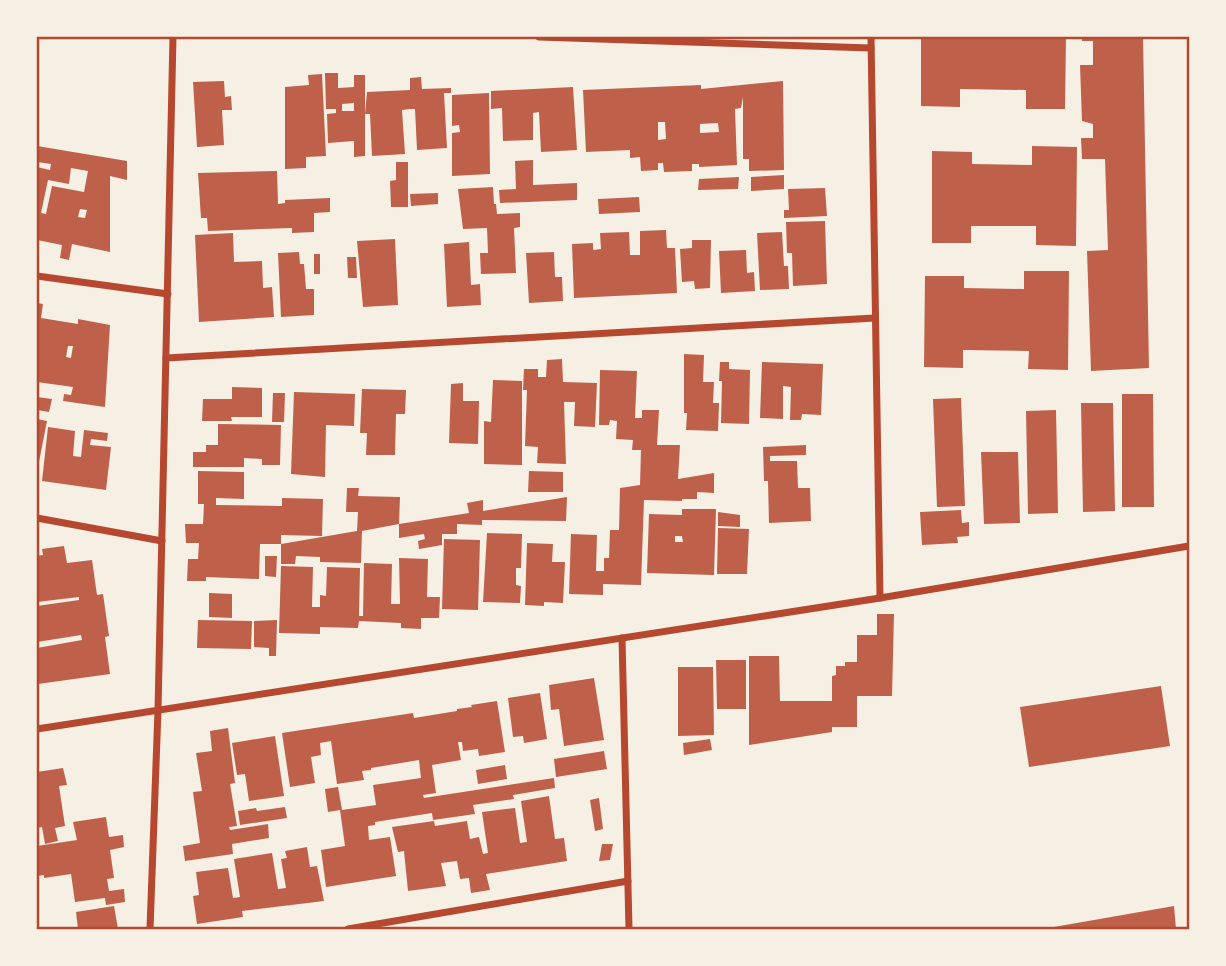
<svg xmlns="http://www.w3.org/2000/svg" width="1226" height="966" font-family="'PT Sans Narrow',sans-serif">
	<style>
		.building { fill: #bf614a; fill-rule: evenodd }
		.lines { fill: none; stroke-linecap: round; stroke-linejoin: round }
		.minor { stroke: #b5482f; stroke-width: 7 }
		.neatline { fill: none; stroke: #b5482f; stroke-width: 2.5 }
	</style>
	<rect width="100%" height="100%" fill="#f6efe4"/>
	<g class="building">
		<polygon points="921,37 1066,37 1065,109 1026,109 1026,90 960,89 960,107 921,106"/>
		<polygon points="1082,37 1143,37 1149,368 1091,371 1087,251 1108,250 1105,159 1082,159 1081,138 1093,138 1093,124 1082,121 1080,65 1093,65 1093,41 1082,41"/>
		<path d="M325 73H338V88L354 87V75H365V156L354 157V141L328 143 327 114 336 113V109H326ZM354 103V111H342V104Z"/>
		<polygon points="322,74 326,156 306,157 306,168 285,169 285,87 309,85 308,75"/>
		<polygon points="421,77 422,89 451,88 451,93 444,93 447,148 417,150 415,109 410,109 402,110 405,154 372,156 370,114 365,114 367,92 410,90 410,78"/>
		<polygon points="224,81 225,97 231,96 232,110 222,110 224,145 197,147 193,82"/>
		<path d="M783 81 784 170 749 171V159H743V97L741 108 735 109 737 165 699 167V164H692V171L664 172 663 163H658V170L641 171 640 157 630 158V150L586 152 583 90 701 85V89ZM658 122H665L666 139 658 140ZM718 123 719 132 700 133V124Z"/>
		<polygon points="573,87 577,150 541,152 539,112 533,113 533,140 503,141 502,108 491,109 491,91"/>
		<polygon points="489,93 490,174 452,176 452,133 460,132 459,125 452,126 452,95"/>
		<path d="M37 146 127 161V180L110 176V252L72 244 69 260 60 258 62 245 37 240V167L50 170 51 164 37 162ZM71 168 88 171 84 192 52 186 46 214 41 213 48 180 69 184ZM80 209 87 210 85 218 78 217Z"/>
		<polygon points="1032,146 1077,147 1076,246 1036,245 1036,226 971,226 971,243 932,243 932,151 972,152 972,164 1032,165"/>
		<polygon points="533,160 533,185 577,183 577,200 500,203 499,190 516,189 515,161"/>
		<polygon points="396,162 408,162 408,207 391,207 390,181 396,180"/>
		<polygon points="277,171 278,204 285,203 285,200 330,198 330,212 314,213 314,232 292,233 292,228 208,231 207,218 201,218 198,173"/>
		<polygon points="784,175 784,189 751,191 751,177"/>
		<polygon points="739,177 738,189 698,190 699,179"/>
		<polygon points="493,187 494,204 496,204 497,214 520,213 520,227 514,228 516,273 481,274 480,253 488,253 487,228 463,229 458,189"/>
		<polygon points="825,188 827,216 784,218 784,210 789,210 788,189"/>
		<polygon points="438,193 438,204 411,206 410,194"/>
		<polygon points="639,197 640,212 599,214 598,199"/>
		<polygon points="825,221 827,284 793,286 792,253 787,253 786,222"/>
		<polygon points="666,230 667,248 675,248 677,293 574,298 572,244 593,243 593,250 601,249 600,233 629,232 630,255 640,255 640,231"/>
		<polygon points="782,232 784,266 788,266 789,289 760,290 757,233"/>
		<polygon points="233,233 234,262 262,261 263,288 272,287 274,317 199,322 195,235"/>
		<polygon points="395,239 398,305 363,307 357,241"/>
		<polygon points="692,240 711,240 710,288 695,289 694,281 682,282 680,249 692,248"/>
		<polygon points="469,242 471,285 480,284 481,305 447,307 444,244"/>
		<polygon points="746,250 747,273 754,272 755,291 721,293 719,251"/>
		<polygon points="299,252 300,264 304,264 306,289 314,289 314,315 281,317 278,253"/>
		<polygon points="554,252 555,277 562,277 563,301 529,303 526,253"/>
		<rect x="314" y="254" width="6" height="20"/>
		<polygon points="347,257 356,257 357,278 348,278"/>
		<polygon points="1024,271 1069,271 1068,370 1028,369 1029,351 963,350 963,368 924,367 925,276 964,276 964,288 1024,289"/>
		<path d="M37 303 43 304 41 318 78 324V319L110 325 105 407 63 401 64 394 71 395 73 387 37 382ZM68 346H73L71 358 66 357Z"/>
		<polygon points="684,354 704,355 703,382 714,382 713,403 719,403 718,431 686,430 687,413 684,413"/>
		<polygon points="562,359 563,382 597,383 595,427 574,426 575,402 564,402 566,464 537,463 538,447 525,446 527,390 523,390 524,369 538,369 538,377 546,377 547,360"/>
		<polygon points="720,362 729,362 729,369 750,370 749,424 721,423 722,381 719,381"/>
		<polygon points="762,362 823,364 821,415 802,414 801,420 790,420 791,387 783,386 783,419 760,418"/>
		<polygon points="600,370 637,371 635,418 642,418 642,410 659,410 657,445 680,445 678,479 714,473 714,493 697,492 697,499 682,499 682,501 644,500 641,585 603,584 603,595 569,594 571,534 597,535 596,571 604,571 604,558 609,558 610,530 619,530 620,488 640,485 641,450 632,450 633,440 616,439 617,421 610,420 609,425 599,425"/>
		<polygon points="493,380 522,381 522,465 484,464 484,421 491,422"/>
		<polygon points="463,383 463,401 479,401 478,444 449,443 451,384"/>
		<polygon points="232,387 262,388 262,417 231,417 232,421 202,421 203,399 232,399"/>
		<polygon points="362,389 406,390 405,414 396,414 395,455 366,455 367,433 360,433"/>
		<polygon points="294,392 355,394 354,426 326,425 325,477 291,474"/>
		<polygon points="273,393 285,393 284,422 272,422"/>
		<polygon points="1122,394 1153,394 1154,507 1122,507"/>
		<polygon points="37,397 52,399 49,412 37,410"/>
		<polygon points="961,398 965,506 937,507 933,399"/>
		<polygon points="1081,403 1113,403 1115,511 1083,512"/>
		<polygon points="1056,410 1058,513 1028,514 1026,411"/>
		<polygon points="37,419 47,421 38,467 37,467"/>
		<polygon points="218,424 281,425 280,465 262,465 262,459 244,458 244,467 193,467 193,452 206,452 206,445 218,445"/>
		<polygon points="48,427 75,431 73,456 81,457 84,430 108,433 107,441 91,439 90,445 111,447 106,490 42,481"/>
		<polygon points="806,445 806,455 770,456 770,461 797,461 798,488 810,488 811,521 769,523 768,481 764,481 763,447"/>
		<polygon points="981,452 1018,452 1020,523 984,524"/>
		<polygon points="198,471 244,472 244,499 216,498 216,505 282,506 282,498 323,499 322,536 281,535 281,544 260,544 259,579 206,577 206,581 187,581 188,559 198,559 199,543 186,543 185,524 203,524 204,504 198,504"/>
		<polygon points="529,471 563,472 563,492 528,492"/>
		<polygon points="347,488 359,488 358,496 400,497 399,524 469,513 467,503 483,500 483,511 567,497 566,521 482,520 482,525 457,524 457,534 442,534 442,545 419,549 418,541 425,539 424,534 399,538 399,524 362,531 361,563 320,562 320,557 296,556 295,564 281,564 281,544 357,531 358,512 346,512"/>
		<path d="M682 509H716L714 575 647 573 649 514 682 515ZM675 536H682L683 542H675Z"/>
		<polygon points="961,510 962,523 969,522 969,536 957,537 958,543 922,545 920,512"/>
		<polygon points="718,512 740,515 740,527 718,526"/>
		<polygon points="718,528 749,529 747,574 717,574"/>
		<polygon points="487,533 522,534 521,568 516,568 516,585 521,586 520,603 483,602"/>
		<polygon points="444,539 480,540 478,610 442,609"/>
		<polygon points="527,543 553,544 552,562 565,562 563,603 544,602 544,606 525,605"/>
		<polygon points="64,546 67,563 92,560 97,595 103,594 109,636 105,637 110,674 38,684 37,648 82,640 81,635 37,642 37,606 79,600 79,597 37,602 37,556 43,555 42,549"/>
		<polygon points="265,556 277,556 276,577 265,576"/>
		<polygon points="399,558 428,559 427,597 440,597 439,618 421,618 421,629 401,628 401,623 359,621 358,628 320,627 320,634 279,633 281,566 313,567 312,607 320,607 320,595 326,596 327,567 360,568 359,616 363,616 364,563 392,564 391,604 400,604"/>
		<polygon points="209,593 232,594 232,618 209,617"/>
		<polygon points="877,614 894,614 892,696 857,696 857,727 832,727 832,732 749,745 749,656 779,656 780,701 832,701 832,676 836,675 836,666 845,666 845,662 857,662 857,635 877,635"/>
		<polygon points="198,620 252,621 251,649 197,648"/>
		<polygon points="277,620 276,656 269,656 269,648 254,647 254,621"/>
		<polygon points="716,660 746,660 746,709 717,709"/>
		<polygon points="678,667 713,667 714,735 678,736"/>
		<polygon points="594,678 604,740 564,746 559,709 551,710 549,685"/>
		<polygon points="1161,686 1170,746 1029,767 1020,707"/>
		<polygon points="540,693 547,739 524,743 523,736 513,737 508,698"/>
		<polygon points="497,701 505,752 479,756 478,749 463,751 462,742 458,742 461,760 432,765 436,793 423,795 424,798 554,778 555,788 513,795 514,799 473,805 475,814 433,820 432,813 375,822 375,825 368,826 369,840 390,837 396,876 326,887 321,850 345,846 340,810 328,812 325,789 338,787 342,810 376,805 373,785 421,778 419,760 371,768 371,770 362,771 364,780 337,784 331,741 320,743 321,755 311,757 315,783 290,787 282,733 413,713 414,718 457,711 457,709 472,707 471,705"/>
		<polygon points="228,728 235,783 230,784 237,826 229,827 230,830 268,824 269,838 232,844 233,854 185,861 183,846 200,843 193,792 202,791 196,753 212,751 210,731"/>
		<polygon points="275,736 284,796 249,801 245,774 237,775 232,743"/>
		<polygon points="710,739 712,750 684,755 683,743"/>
		<polygon points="604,751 607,769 556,777 554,759"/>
		<polygon points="505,765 507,779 478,784 476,770"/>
		<polygon points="63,768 67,785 59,786 65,826 55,828 58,841 45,844 42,827 37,828 37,772"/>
		<polygon points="549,796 555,839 564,838 567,861 486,874 490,890 471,893 469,878 460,879 457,861 441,863 446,886 408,891 404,851 398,852 392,827 434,821 435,826 467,821 470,839 479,837 483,854 488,853 482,812 515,808 520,843 527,842 521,801"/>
		<polygon points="599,798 603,829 595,831 590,800"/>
		<polygon points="285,807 287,818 240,825 238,811 256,808 257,811"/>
		<polygon points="106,817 109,837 123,835 124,847 110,850 114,878 107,879 109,891 124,889 125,902 106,905 105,898 75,902 71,874 44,878 44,875 37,876 37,846 77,840 73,822"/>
		<polygon points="602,844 613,844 610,860 599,861"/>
		<polygon points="307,847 310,867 317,866 324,901 242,911 243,917 197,924 193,896 199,895 196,872 228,868 233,898 240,897 234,859 272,853 278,889 286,888 281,859 287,858 285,851"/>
		<polygon points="114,906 118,929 78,929 76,912"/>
		<polygon points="1174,906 1176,929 1048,929 1048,928"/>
	</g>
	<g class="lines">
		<g class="minor">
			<polyline points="539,37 871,48"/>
			<polyline points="871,37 880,598"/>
			<polyline points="37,276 168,294"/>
			<polyline points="166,358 875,318"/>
			<polyline points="37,518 162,541"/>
			<polyline points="622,638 629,929"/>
			<polyline points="37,729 880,598 1189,546"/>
			<polyline points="150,929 158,710 173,37"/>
			<polyline points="348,929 628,881"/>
		</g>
	</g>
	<rect width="1226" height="966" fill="none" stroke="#f6efe4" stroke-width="77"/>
	<rect x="38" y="38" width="1150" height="890" class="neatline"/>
</svg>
